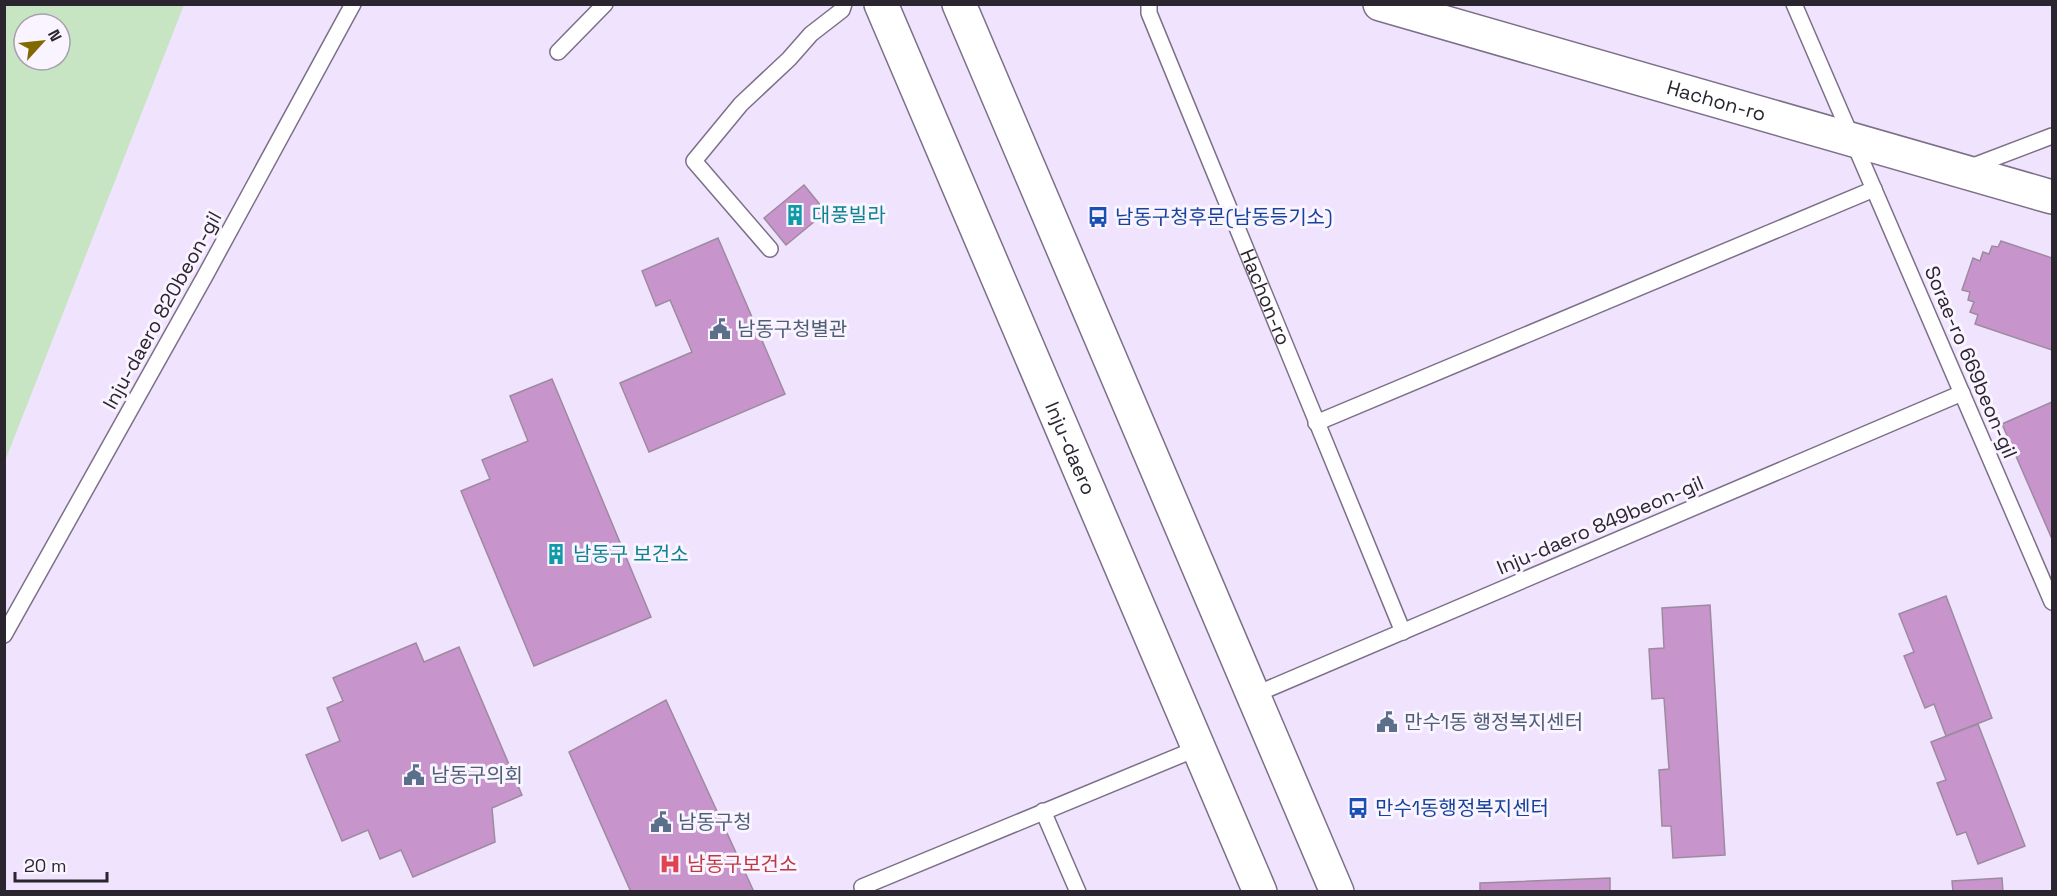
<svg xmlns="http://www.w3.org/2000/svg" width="2057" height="896" font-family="'Space Grotesk','Noto Sans KR',sans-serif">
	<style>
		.green { fill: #c7e5c2; fill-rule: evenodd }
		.building { fill: #c795cb; stroke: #9e8a9f; stroke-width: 1.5 }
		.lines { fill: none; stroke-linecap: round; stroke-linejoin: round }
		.lane-casing { stroke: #7c7088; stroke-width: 18 }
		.secondary-casing { stroke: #7c7088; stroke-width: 36 }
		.lane { stroke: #fff; stroke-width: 15 }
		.secondary { stroke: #fff; stroke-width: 33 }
		.labels { text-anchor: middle; stroke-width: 6; stroke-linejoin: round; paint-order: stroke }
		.street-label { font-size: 20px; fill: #2a252f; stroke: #f9f4ff }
		.culture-label { font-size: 20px; fill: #0d838f; stroke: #f9f4ff; text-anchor: start }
		.transit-label { font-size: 20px; fill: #164399; stroke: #f9f4ff; text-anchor: start }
		.service-label { font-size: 20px; fill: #4e5e75; stroke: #f9f4ff; text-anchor: start }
		.health-label { font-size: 20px; fill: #be3a42; stroke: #f9f4ff; text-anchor: start }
	</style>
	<rect width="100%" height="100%" fill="#f0e3fe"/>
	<path class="green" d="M5 4 184 5 5 461 4 5ZM24 24H60V60H24Z"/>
	<g class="building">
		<polygon points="804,185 826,212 786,245 764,218"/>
		<polygon points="718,238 785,394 649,452 620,383 692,352 670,300 656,306 642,271"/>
		<polygon points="2001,241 2052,258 2052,350 1975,324 1978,315 1970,312 1974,302 1968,300 1970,292 1962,290 1973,258 1980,261 1983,252 1989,254 1992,246 1998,247"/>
		<polygon points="552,379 651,617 534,666 461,491 490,479 482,460 528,441 510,396"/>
		<polygon points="2052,402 2052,539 2002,424"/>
		<polygon points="1946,596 1992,718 1946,736 1934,704 1925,708 1904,656 1914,652 1899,614"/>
		<polygon points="1710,605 1725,855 1673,858 1671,826 1662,826 1659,770 1669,769 1664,698 1652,699 1649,649 1664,648 1662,608"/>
		<polygon points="416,643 424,662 459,647 522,795 492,808 495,842 413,877 401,850 380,859 368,830 342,841 306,755 340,741 327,708 343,701 333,678"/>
		<polygon points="666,700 754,892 631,892 569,752"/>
		<polygon points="1978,724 2025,846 1978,864 1966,832 1957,835 1937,783 1946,780 1931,742"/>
		<polygon points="1610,878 1610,892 1480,892 1480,883"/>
		<polygon points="2002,878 2003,892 1953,892 1952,881"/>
	</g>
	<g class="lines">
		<defs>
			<g id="lane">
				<path id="s1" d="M1149 4V13L1403 632"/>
				<polyline points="1794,4 2052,602"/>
				<polyline points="558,52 605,4"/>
				<polyline points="1968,168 2052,136"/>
				<polyline points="770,249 694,161 741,104 789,59 811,34 842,10 844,4"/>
				<polyline points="1316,423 1874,189"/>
				<polyline points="4,635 205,276 353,4"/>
				<polyline points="1254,695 1962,393"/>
				<polyline points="1043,811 1078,892"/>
				<polyline points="864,892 862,887 1198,748"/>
			</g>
			<g id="secondary">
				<path id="s2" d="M881 4 1260 892"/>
				<polyline points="959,4 1337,892"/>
				<path id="s3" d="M1380 4 2052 197"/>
			</g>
		</defs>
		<use href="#lane" class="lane-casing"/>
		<use href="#secondary" class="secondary-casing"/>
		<use href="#lane" class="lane"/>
		<use href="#secondary" class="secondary"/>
	</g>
	<defs>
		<symbol id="building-bare" viewBox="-9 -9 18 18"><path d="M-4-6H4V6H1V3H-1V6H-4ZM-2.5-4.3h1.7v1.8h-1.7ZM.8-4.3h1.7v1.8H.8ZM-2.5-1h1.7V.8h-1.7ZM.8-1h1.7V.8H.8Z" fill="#0f9aa8" stroke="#f9f4ff" stroke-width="2.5" paint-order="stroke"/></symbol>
		<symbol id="bus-bare" viewBox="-9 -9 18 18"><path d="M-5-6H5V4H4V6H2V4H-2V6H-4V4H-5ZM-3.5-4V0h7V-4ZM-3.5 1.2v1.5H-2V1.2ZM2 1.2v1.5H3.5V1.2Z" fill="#1a4fb4" stroke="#f9f4ff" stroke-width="2.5" paint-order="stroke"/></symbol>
		<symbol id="civic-bare" viewBox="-9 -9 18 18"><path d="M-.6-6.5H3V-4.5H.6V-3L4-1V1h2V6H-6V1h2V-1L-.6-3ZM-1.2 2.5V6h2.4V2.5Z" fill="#5c6f8a" stroke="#f9f4ff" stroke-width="2.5" paint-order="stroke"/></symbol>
		<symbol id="hospital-bare" viewBox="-9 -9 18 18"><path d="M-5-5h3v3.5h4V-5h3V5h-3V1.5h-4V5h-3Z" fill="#e0444e" stroke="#f9f4ff" stroke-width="2.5" paint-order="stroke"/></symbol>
	</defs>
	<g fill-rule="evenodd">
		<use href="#building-bare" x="780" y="200" width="30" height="30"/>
		<use href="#bus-bare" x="1083" y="202" width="30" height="30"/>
		<use href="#civic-bare" x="705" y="314" width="30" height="30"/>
		<use href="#building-bare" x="541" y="539" width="30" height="30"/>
		<use href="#civic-bare" x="1372" y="707" width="30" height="30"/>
		<use href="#civic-bare" x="399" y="760" width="30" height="30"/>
		<use href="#bus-bare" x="1343" y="793" width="30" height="30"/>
		<use href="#civic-bare" x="646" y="807" width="30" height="30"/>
		<use href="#hospital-bare" x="655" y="849" width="30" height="30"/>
	</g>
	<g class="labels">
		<g class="street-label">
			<text dy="7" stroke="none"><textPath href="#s3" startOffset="350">Hachon-ro</textPath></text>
			<text dy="7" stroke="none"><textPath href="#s1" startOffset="316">Hachon-ro</textPath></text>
			<text transform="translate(162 310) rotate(-61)" y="7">Inju-daero 820beon-gil</text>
			<text transform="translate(1971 362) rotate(67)" y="7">Sorae-ro 669beon-gil</text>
			<text dy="7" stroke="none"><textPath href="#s2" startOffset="483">Inju-daero</textPath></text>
			<text transform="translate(1600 525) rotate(-23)" y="7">Inju-daero 849beon-gil</text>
		</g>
		<g class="culture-label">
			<text x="812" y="222">대풍빌라</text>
			<text x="573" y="561">남동구 보건소</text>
		</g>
		<g class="transit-label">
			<text x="1115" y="224">남동구청후문(남동등기소)</text>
			<text x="1375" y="815">만수1동행정복지센터</text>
		</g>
		<g class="service-label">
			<text x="737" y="336">남동구청별관</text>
			<text x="1404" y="729">만수1동 행정복지센터</text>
			<text x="431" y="782">남동구의회</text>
			<text x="678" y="829">남동구청</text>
		</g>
		<g class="health-label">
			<text x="687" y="871">남동구보건소</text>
		</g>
	</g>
	<rect width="2057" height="896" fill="none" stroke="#2a252f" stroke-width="12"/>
	<g transform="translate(42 42) rotate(63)"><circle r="28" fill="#f9f4ff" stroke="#a6a1ac" stroke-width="1.5"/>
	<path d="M0-4.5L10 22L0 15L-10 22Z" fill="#826800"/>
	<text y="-9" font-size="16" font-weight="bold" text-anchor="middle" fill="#2a252f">N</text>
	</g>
	<path d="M15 872v9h92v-9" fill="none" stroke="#2a252f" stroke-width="3"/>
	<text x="24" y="872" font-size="18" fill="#2a252f" stroke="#f9f4ff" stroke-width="4.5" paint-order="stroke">20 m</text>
</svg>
